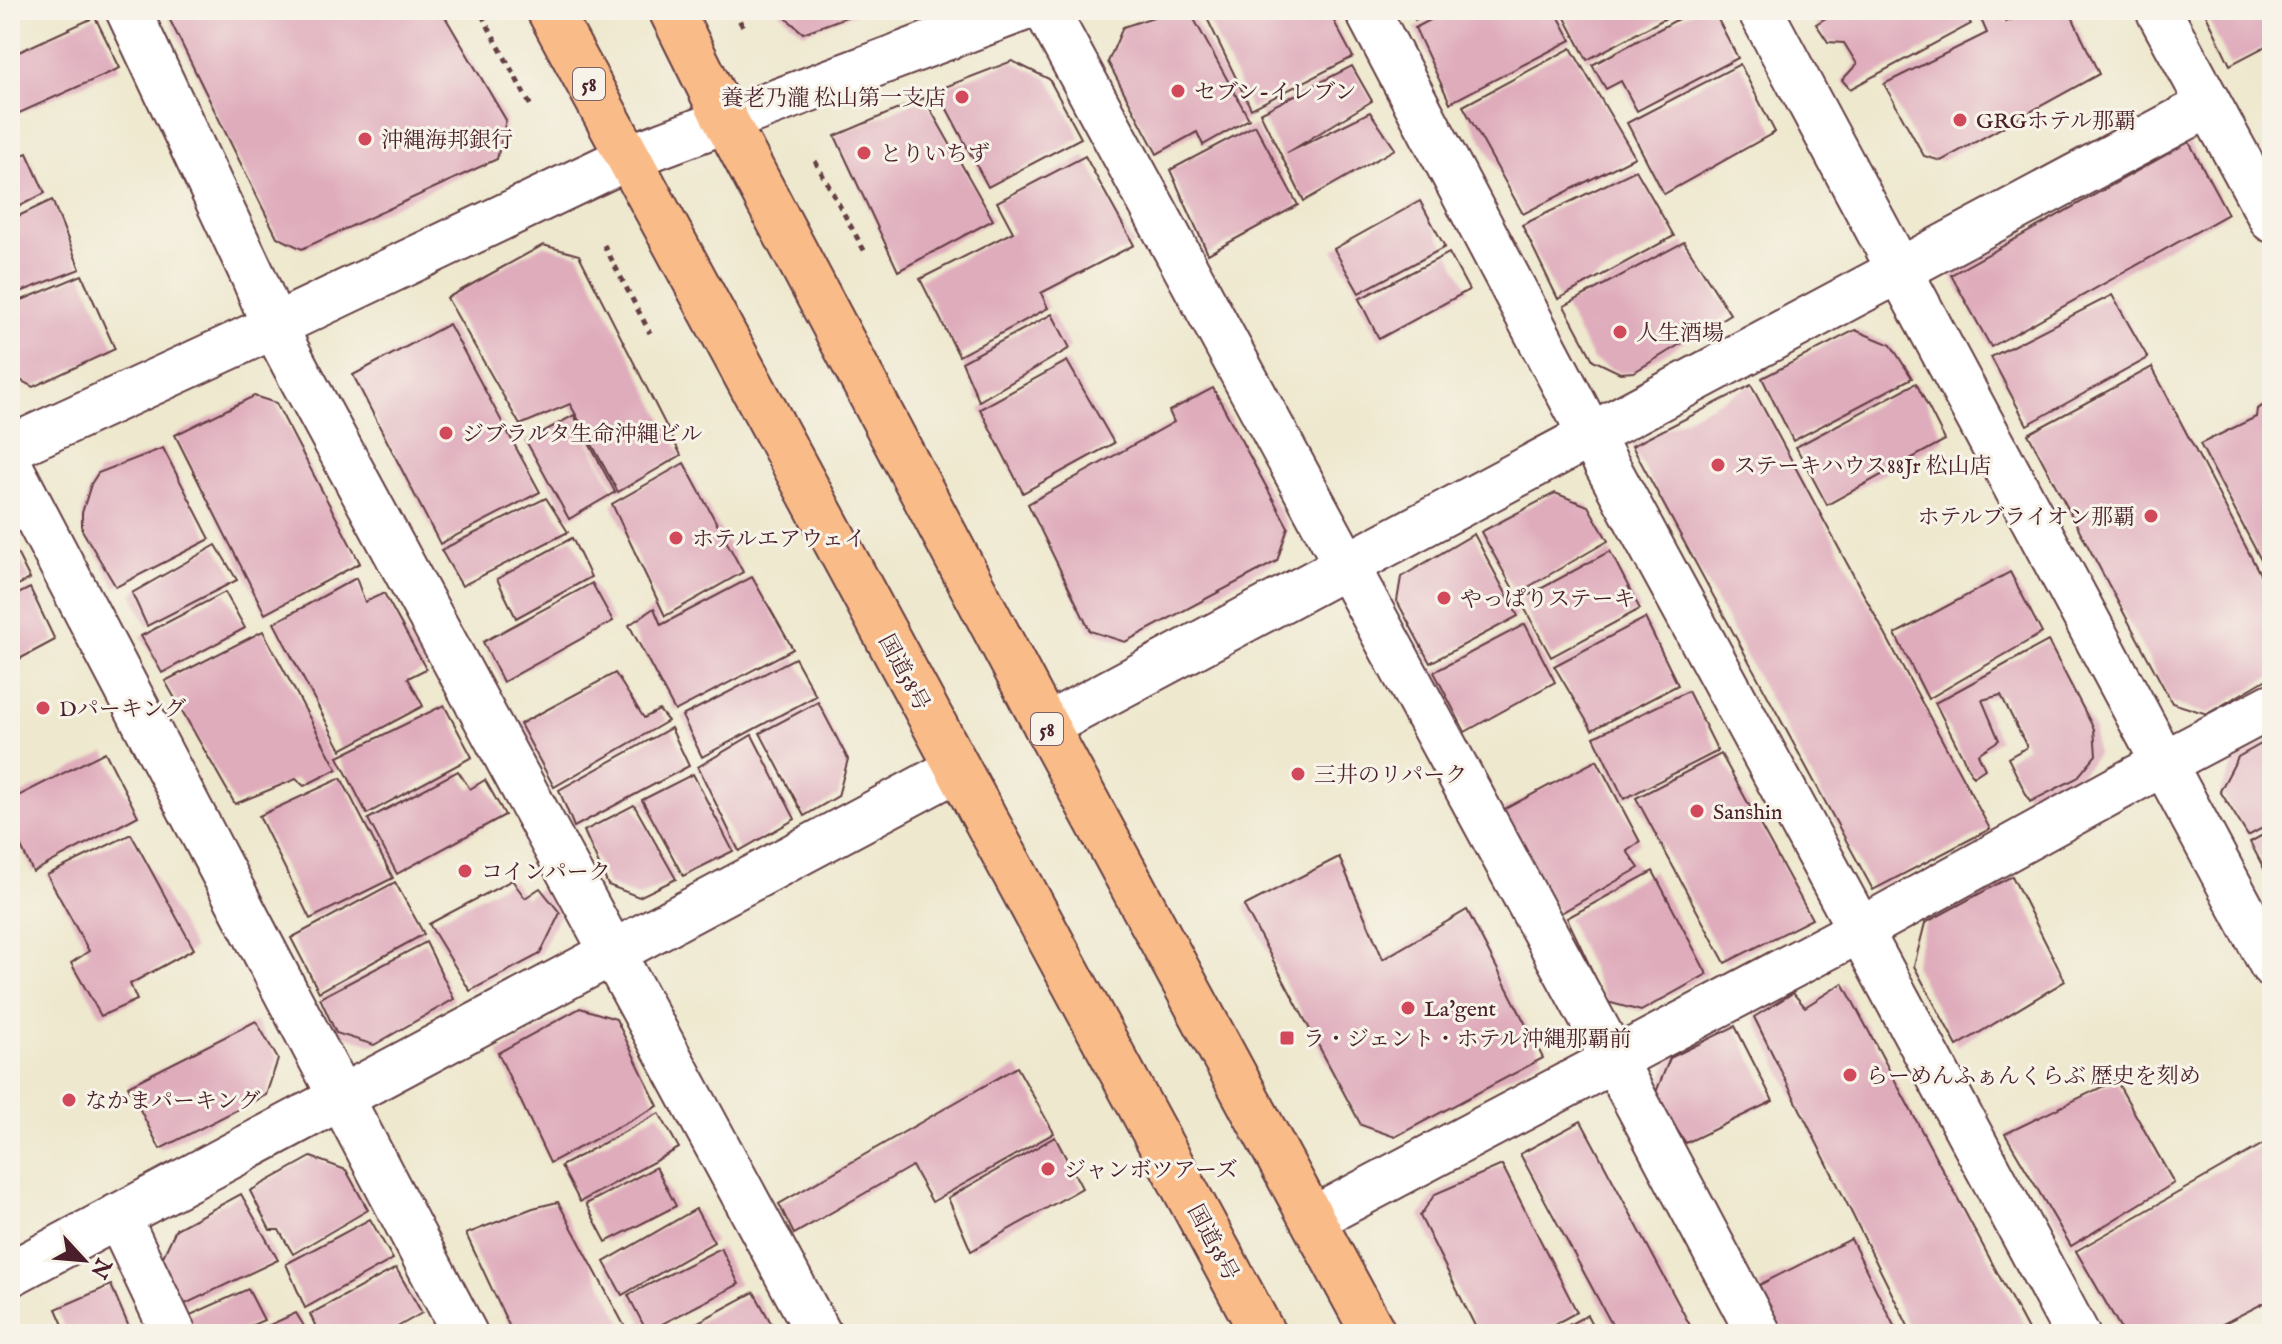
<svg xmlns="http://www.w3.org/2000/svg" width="2282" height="1344" font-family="'IM FELL English','Noto Serif JP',serif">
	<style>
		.building { fill: #dfacbc }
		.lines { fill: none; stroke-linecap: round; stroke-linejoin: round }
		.minor-casing { stroke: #633d43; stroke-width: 48 }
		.tertiary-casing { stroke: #633d43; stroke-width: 48 }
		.trunk-casing { stroke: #633d43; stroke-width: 48 }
		.path { stroke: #633d43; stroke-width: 5; stroke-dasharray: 6 6; stroke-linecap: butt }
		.minor { stroke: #fff; stroke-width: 44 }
		.tertiary { stroke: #fff; stroke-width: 44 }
		.trunk { stroke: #f9bc89; stroke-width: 44 }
		.poi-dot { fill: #d1495b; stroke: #f7f3e8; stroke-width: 3 }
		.labels { text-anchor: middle; stroke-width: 6; stroke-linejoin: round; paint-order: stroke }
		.shield { fill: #f7f3e8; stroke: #7e5f64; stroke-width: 2 }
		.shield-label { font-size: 20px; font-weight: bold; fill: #4a1f2b }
		.poi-label { font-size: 22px; fill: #4a1f2b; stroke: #f7f3e8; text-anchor: start }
		.street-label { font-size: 22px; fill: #4a1f2b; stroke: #f7f3e8 }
	</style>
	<rect width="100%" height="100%" fill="#f7f3e8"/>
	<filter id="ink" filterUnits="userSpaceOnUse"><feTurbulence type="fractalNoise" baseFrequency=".0125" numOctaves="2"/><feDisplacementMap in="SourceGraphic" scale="16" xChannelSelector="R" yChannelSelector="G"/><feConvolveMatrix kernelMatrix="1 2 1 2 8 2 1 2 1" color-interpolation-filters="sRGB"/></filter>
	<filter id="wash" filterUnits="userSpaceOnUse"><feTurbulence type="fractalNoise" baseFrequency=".006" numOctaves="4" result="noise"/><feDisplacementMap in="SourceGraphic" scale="32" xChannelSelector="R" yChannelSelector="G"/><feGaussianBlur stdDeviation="1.8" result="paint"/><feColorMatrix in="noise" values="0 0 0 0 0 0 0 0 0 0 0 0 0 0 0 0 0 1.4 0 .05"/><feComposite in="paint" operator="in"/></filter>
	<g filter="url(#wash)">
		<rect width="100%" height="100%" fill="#eee8ce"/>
		<g id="blocks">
			<g class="building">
				<polygon points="165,10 441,10 506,120 497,159 302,249 277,237"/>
				<polygon points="777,10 865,10 803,33"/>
				<polygon points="1175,10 1189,10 1249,119 1203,145 1197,132 1157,154 1108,62 1123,27"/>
				<polygon points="1203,10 1328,10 1353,57 1251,109"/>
				<polygon points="1408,10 1432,10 1415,20"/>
				<polygon points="1449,10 1555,10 1571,40 1450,103 1415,28"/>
				<polygon points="1561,10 1681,10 1587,60"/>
				<polygon points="1695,10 1713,10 1738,58 1637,111 1621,81 1606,89 1592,65"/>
				<polygon points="1839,10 1962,10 1971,24 1850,89 1842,80 1857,64 1844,43 1828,42 1816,24"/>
				<polygon points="1977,10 1999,10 2006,22 2034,10 2069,10 2099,74 1941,161 1924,156 1884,84 1987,33"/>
				<polygon points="2204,10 2272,10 2272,43 2230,65"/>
				<polygon points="95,17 120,68 17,114 10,99 10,56"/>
				<polygon points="1571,48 1635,157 1523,214 1463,106"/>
				<polygon points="1012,61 1049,79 1081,138 988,187 937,90"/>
				<polygon points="1740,64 1775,132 1664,194 1627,123"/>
				<polygon points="1352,66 1372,101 1287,153 1370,112 1395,149 1304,201 1260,113"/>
				<polygon points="924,98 993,220 898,271 835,136"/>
				<polygon points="10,119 20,140 10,145"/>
				<polygon points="1255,125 1298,205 1208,254 1170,170"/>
				<polygon points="2189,142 2228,214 1991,347 1951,275"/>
				<polygon points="27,153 45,193 10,211 10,160"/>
				<polygon points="1085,156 1134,245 1041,293 1048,308 959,356 920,279 1013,232 997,202"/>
				<polygon points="1636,170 1674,236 1558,299 1522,225"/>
				<polygon points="52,200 80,269 10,296 10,220"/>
				<polygon points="1420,201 1445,247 1359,293 1334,249"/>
				<polygon points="1684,242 1730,314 1634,372 1620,373 1593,360 1564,306"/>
				<polygon points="543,245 579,255 681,455 618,492 570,404 520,425 447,298"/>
				<polygon points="1449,253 1469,290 1379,339 1359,299"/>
				<polygon points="82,275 115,349 33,387 10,375 10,305"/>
				<polygon points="2112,295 2148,358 2027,425 1991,357"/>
				<polygon points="1052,314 1070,348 979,401 962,362"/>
				<polygon points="449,324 540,492 440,544 353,375"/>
				<polygon points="1855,330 1891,345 1912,378 1793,441 1762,378"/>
				<polygon points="1067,361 1114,443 1023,493 980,409"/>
				<polygon points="2152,367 2272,597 2272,676 2207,714 2172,703 2028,434"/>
				<polygon points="1916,383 1945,440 1827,505 1796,447"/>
				<polygon points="1751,385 1990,829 1873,890 1632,446"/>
				<polygon points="1213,388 1288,527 1277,561 1125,642 1090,631 1028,504 1174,422 1169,411"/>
				<polygon points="254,396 276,403 360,563 265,614 175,435"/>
				<polygon points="2272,401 2272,581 2200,444 2256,417 2257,409"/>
				<polygon points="574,415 615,492 569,519 526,441"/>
				<polygon points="163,448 210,539 116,587 82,530 82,513 91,484 98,473"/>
				<polygon points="684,463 743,572 665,616 612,504"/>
				<polygon points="1555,493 1588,506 1608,541 1516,594 1481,532"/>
				<polygon points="546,498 568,532 462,586 441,550"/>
				<polygon points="1474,534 1518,616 1430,663 1397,601 1401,577"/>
				<polygon points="572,538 591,577 516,618 497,579"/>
				<polygon points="10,539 30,579 10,589"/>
				<polygon points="216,545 237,580 147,626 132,593"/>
				<polygon points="1610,551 1640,609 1551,657 1520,600"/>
				<polygon points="2010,572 2042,633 1928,699 1895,634"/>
				<polygon points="752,577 793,649 675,711 629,625 654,608 661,625"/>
				<polygon points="356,578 365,602 384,593 426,669 408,678 423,706 341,750 274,623"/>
				<polygon points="592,583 613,621 503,682 483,642"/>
				<polygon points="30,588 55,640 10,664 10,598"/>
				<polygon points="225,592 245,628 162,673 141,636"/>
				<polygon points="1645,618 1678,685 1592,730 1554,666"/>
				<polygon points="1525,624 1555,682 1465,732 1434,672"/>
				<polygon points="263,631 337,769 304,786 296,779 235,804 165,681"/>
				<polygon points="2048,641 2094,729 2096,755 2077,778 2030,802 2008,758 2027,747 2001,695 1982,700 1999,740 1978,754 1985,769 1973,777 1935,703"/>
				<polygon points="795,658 816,696 702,757 682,716"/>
				<polygon points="615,673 644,718 659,710 668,721 554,787 520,724"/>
				<polygon points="1688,691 1718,751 1624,799 1594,737"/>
				<polygon points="818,702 848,759 838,796 804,816 760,733"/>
				<polygon points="444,705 472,757 367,814 338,757"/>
				<polygon points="671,728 689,766 574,827 559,790"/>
				<polygon points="752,735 795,819 739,851 698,767"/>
				<polygon points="2272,738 2272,823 2248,836 2220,791 2238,757"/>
				<polygon points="105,752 138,816 33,872 10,824 10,800"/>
				<polygon points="1721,754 1812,919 1725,963 1636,798"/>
				<polygon points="1597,760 1640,842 1627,851 1639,868 1559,914 1503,810"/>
				<polygon points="458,771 470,789 485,780 505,815 397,874 368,819"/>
				<polygon points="693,774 733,851 683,876 642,800"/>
				<polygon points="341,778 393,878 310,919 259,816"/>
				<polygon points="634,805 676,879 639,897 608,885 584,831"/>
				<polygon points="2272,830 2272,884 2250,842"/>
				<polygon points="131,834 194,949 130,984 137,1000 101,1016 71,963 89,951 47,875"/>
				<polygon points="1339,857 1383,959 1467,910 1543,1058 1395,1137 1361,1125 1244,906"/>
				<polygon points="1653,871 1707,974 1641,1011 1607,1002 1567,918"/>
				<polygon points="2012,876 2065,981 1957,1046 1914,966 1925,923"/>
				<polygon points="512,880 525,898 540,888 560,913 540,954 470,991 429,924"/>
				<polygon points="395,882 424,934 319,992 291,938"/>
				<polygon points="426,942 454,999 374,1045 336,1033 320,998"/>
				<polygon points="1843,983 2030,1334 1912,1334 1754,1017 1793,993 1805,1007"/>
				<polygon points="580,1008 616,1019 658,1106 550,1163 498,1053"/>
				<polygon points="256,1021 278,1059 266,1095 160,1149 128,1086"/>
				<polygon points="1735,1026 1773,1101 1686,1143 1654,1097 1670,1058"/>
				<polygon points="1017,1067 1054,1133 932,1202 912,1166 794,1234 779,1204"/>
				<polygon points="2116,1080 2174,1183 2071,1246 2005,1134"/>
				<polygon points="659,1113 679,1148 580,1202 561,1166"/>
				<polygon points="1581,1121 1692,1329 1683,1334 1617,1334 1520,1154"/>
				<polygon points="1055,1137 1082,1188 971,1251 948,1198"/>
				<polygon points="2272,1139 2272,1299 2203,1334 2124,1334 2076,1251"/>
				<polygon points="311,1157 346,1170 368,1210 293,1254 279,1230 270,1230 250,1191"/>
				<polygon points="1502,1165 1577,1312 1537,1334 1479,1334 1420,1216 1435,1194"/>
				<polygon points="656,1167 676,1206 606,1242 586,1204"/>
				<polygon points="241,1194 278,1260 181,1306 160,1263 176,1229"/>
				<polygon points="558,1202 625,1327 611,1334 513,1334 466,1234 533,1208"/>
				<polygon points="696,1209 714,1242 622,1295 604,1262"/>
				<polygon points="370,1219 393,1259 305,1308 286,1264"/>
				<polygon points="1851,1239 1898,1334 1784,1334 1759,1285"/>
				<polygon points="721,1248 739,1284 647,1332 628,1295"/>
				<polygon points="396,1268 422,1313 385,1334 319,1334 310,1314"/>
				<polygon points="111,1285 132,1334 67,1334 56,1309"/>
				<polygon points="248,1289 264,1320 232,1334 195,1334 188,1316"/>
				<polygon points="754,1292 777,1334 676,1334"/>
				<polygon points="296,1313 309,1334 250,1334"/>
				<polygon points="1587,1315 1597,1334 1552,1334"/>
			</g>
		</g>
	</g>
	<g filter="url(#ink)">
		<use href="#blocks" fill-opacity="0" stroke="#633d43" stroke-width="2"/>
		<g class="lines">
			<defs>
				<g id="minor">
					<polyline points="128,10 254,278 274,326 296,368 819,1334"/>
					<polyline points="1046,10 1614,1060 1759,1334"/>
					<polyline points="1367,10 1590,434 1860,930 2077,1334"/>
					<polyline points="1760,10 2272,965"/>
					<polyline points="2158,10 2272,220"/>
					<polyline points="10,466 465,1334"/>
					<polyline points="1046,726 2209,105"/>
					<polyline points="118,1216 174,1334"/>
					<polyline points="1313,1219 1860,930 2164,763 2272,706"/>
					<polyline points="10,1274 957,769"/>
				</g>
				<polyline id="tertiary" points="10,448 234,345 629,157 1020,10"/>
				<g id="trunk">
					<polyline points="549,10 1263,1334"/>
					<polyline points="671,10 726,121 1046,726 1374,1334"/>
				</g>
			</defs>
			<use href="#minor" class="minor-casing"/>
			<use href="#tertiary" class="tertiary-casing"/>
			<use href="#trunk" class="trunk-casing"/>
			<g class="path">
				<polyline points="734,10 745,31"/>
				<polyline points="482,15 533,110"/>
				<polyline points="815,161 865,252"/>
				<polyline points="604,245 650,333"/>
			</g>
			<use href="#minor" class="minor"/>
			<use href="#tertiary" class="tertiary"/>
			<use href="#trunk" class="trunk"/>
		</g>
	</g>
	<g class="poi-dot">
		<circle cx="1178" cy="91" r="8"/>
		<circle cx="962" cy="97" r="8"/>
		<circle cx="1960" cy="120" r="8"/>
		<circle cx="365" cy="139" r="8"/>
		<circle cx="864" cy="153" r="8"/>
		<circle cx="1620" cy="332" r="8"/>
		<circle cx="446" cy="433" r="8"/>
		<circle cx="1718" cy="465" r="8"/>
		<circle cx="2151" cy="516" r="8"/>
		<circle cx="676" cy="538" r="8"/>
		<circle cx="1444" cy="598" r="8"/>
		<circle cx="43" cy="708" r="8"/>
		<circle cx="1298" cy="774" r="8"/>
		<circle cx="1697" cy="811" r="8"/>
		<circle cx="465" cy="871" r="8"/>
		<circle cx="1408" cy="1008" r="8"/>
		<rect x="1279" y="1030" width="16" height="16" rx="4"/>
		<circle cx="1850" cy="1075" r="8"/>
		<circle cx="69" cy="1100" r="8"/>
		<circle cx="1048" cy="1169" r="8"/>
	</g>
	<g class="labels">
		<g class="shield">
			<rect x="573" y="68" width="32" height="32" rx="6"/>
			<rect x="1031" y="713" width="32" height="32" rx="6"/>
		</g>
		<g class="shield-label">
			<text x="589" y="91">58</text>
			<text x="1047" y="736">58</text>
		</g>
		<g class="poi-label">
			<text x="1194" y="99">セブン-イレブン</text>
			<text x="946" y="105" text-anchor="end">養老乃瀧 松山第一支店</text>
			<text x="1976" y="128">GRGホテル那覇</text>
			<text x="381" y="147">沖縄海邦銀行</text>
			<text x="880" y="161">とりいちず</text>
			<text x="1636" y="340">人生酒場</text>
			<text x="462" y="441">ジブラルタ生命沖縄ビル</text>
			<text x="1734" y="473">ステーキハウス88Jr 松山店</text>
			<text x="2135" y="524" text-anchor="end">ホテルブライオン那覇</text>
			<text x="692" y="546">ホテルエアウェイ</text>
			<text x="1460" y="606">やっぱりステーキ</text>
			<text x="59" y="716">Dパーキング</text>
			<text x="1314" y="782">三井のリパーク</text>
			<text x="1713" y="819">Sanshin</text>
			<text x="481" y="879">コインパーク</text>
			<text x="1424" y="1016">La'gent</text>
			<text x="1303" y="1046">ラ・ジェント・ホテル沖縄那覇前</text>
			<text x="1866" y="1083">らーめんふぁんくらぶ 歴史を刻め</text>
			<text x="85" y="1108">なかまパーキング</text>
			<text x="1064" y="1177">ジャンボツアーズ</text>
		</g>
		<g class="street-label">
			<text transform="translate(905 672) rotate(62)" y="8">国道58号</text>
			<text transform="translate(1214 1242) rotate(62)" y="8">国道58号</text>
		</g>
	</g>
	<rect width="2282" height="1344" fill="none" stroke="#f7f3e8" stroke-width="40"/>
	<g transform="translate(84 1260) rotate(116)" stroke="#f7f3e8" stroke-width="6" paint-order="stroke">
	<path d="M0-6L14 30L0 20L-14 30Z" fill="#4a1f2b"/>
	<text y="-12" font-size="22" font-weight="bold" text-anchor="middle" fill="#4a1f2b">N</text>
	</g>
</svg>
